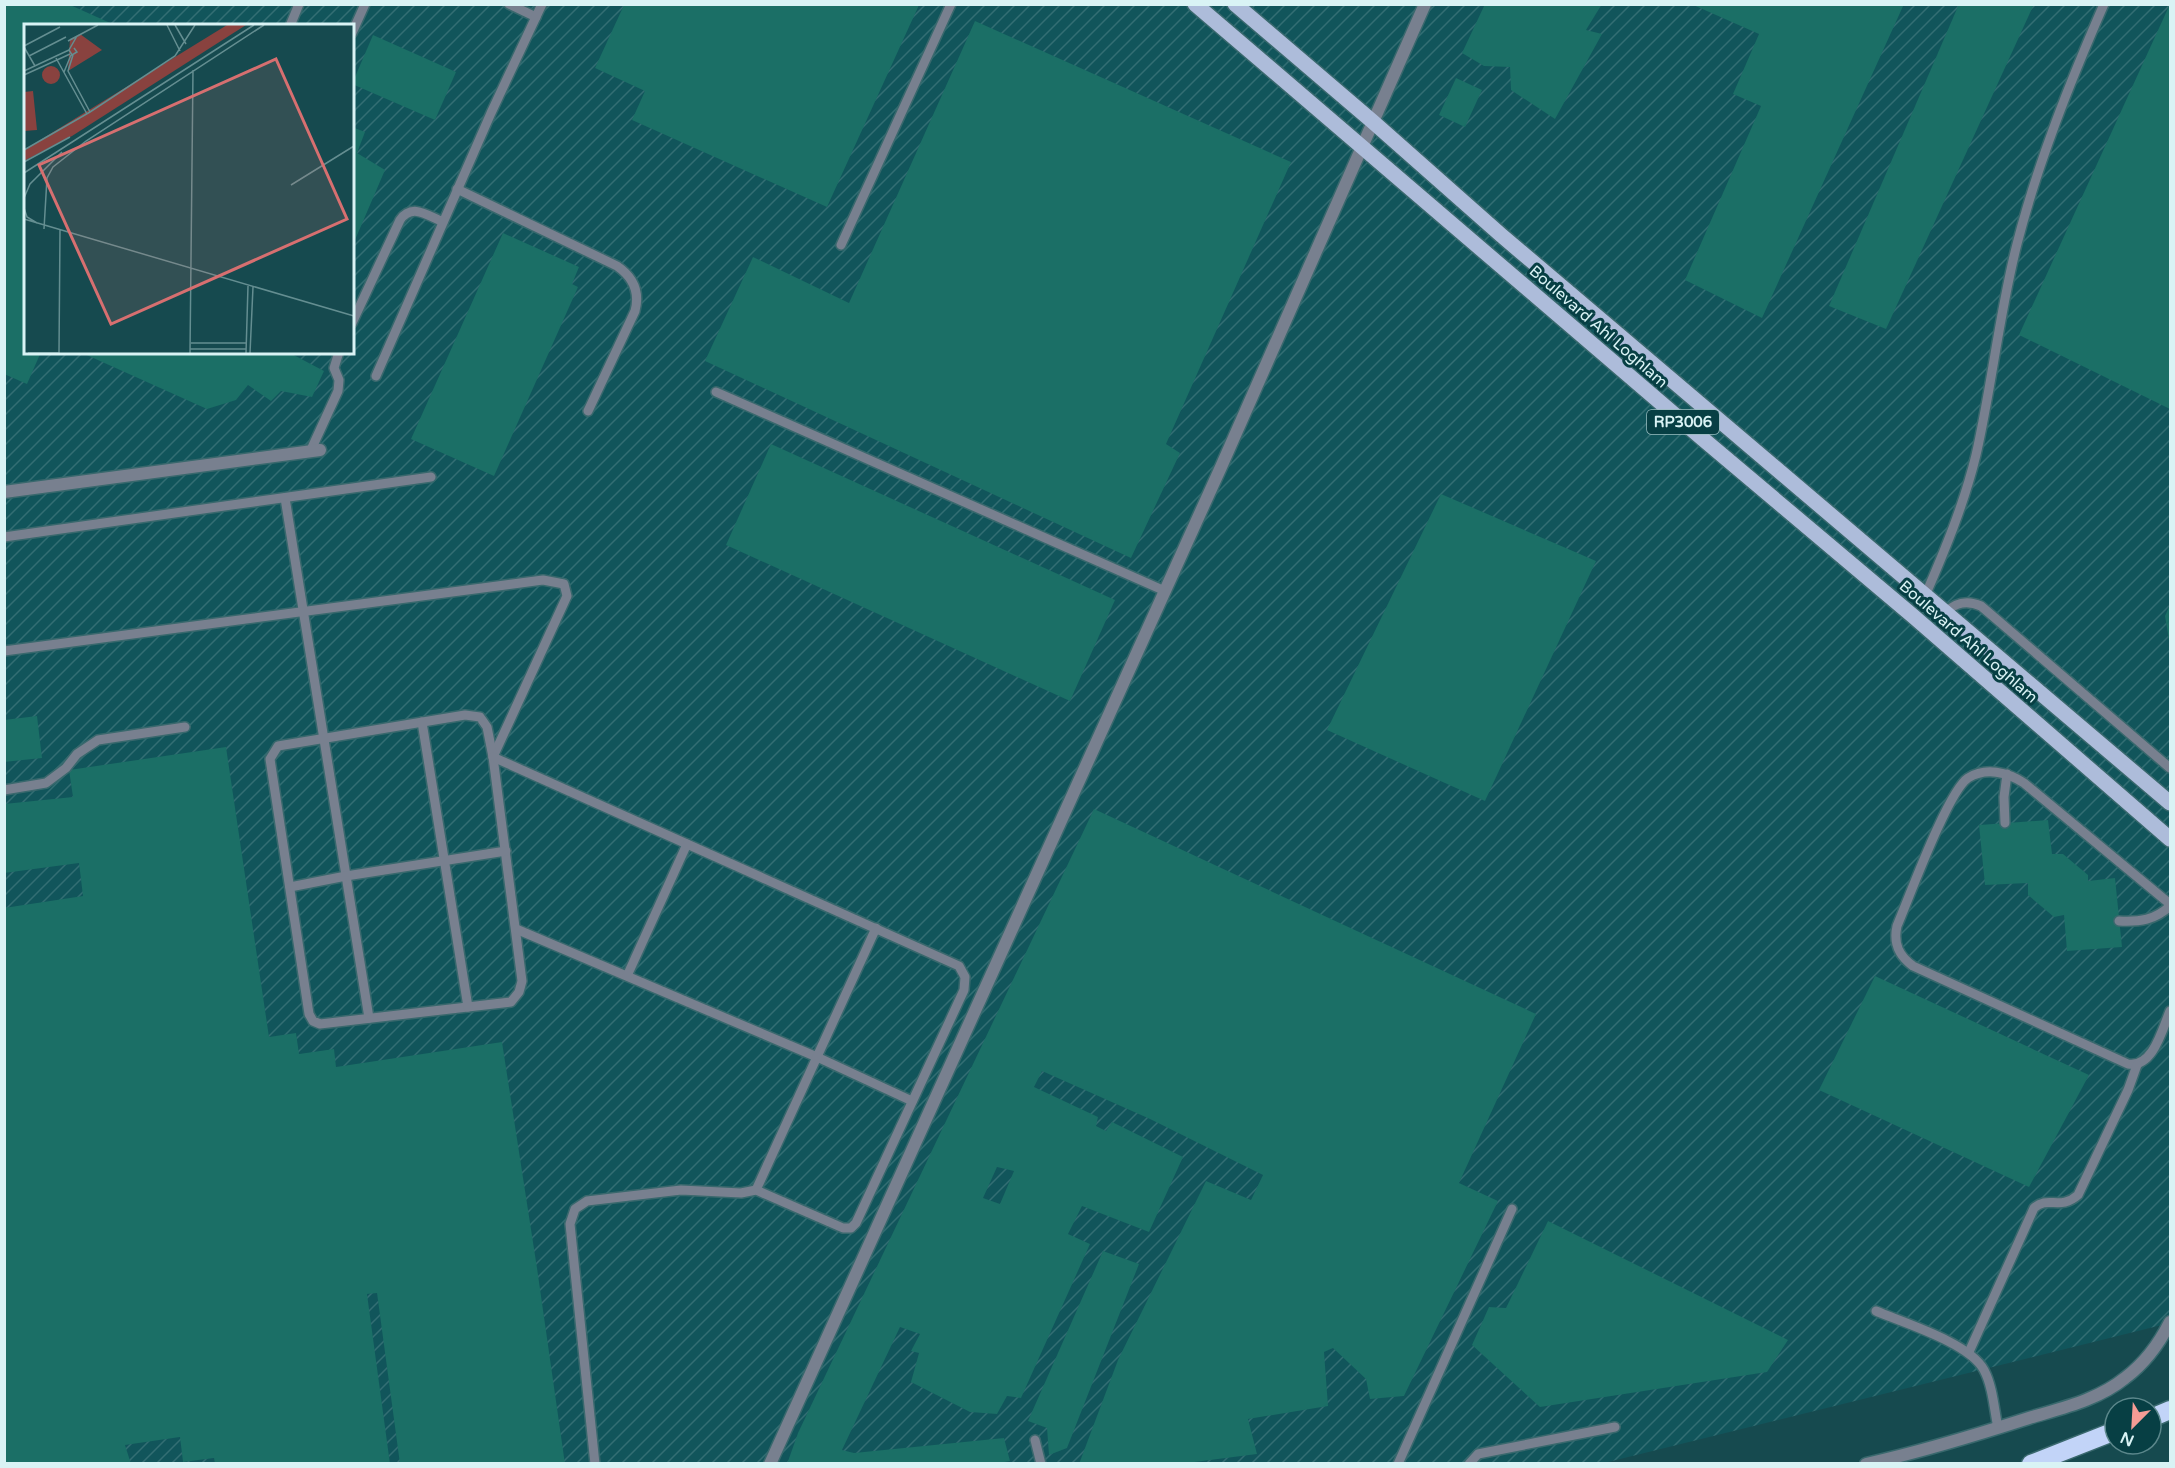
<svg xmlns="http://www.w3.org/2000/svg" width="2175" height="1468" font-family="'Varela Round',sans-serif">
	<style>
		.industrial { fill: url(#industrial-furrows); fill-rule: evenodd }
		.building { fill: #1b6f66; fill-rule: evenodd }
		.lines { fill: none; stroke-linecap: round; stroke-linejoin: round }
		.lane-casing { stroke: #39686d; stroke-width: 12 }
		.street-casing { stroke: #39686d; stroke-width: 15 }
		.primary-casing { stroke: #39686d; stroke-width: 18 }
		.highway-casing { stroke: #39686d; stroke-width: 21 }
		.lane { stroke: #78808f; stroke-width: 9 }
		.street { stroke: #78808f; stroke-width: 12 }
		.primary { stroke: #adbcda; stroke-width: 15 }
		.highway { stroke: #c2d4f8; stroke-width: 18 }
		.labels { text-anchor: middle; stroke-width: 6; stroke-linejoin: round; paint-order: stroke }
		.shield { fill: #073f44; stroke: #9abdc0; stroke-width: 1.5 }
		.shield-label { font-size: 15px; font-weight: bold; fill: #d9f3f5 }
		.street-label { font-size: 16px; fill: #d9f3f5; stroke: #073f44 }
		.inset-road { fill: none; stroke: #648e91; stroke-width: 1.5 }
		.view { fill: #d76f70; fill-opacity: 0.15; stroke: #d76f70; stroke-width: 3 }
		.inset-edge { fill: none; stroke: #d9f3f5; stroke-width: 3 }
	</style>
	<defs>
		<pattern id="industrial-furrows" width="10" height="10" patternUnits="userSpaceOnUse" patternTransform="scale(1.5)"><rect width="10" height="10" fill="#11555b"/><path d="M-1 1l2-2M0 10L10 0M9 11l2-2" fill="none" stroke="#336e73"/></pattern>
	</defs>
	<rect width="100%" height="100%" fill="#164a4f"/>
	<path class="industrial" d="M5 5H2170V1323L1604 1463 5 1464ZM26 26H352V352H26Z"/>
	<g class="building">
		<polygon points="4,4 68,4 117,26 26,26 26,352 41,352 27,384 4,374"/>
		<polygon points="1485,4 1602,4 1586,30 1602,34 1555,119 1511,90 1510,67 1484,66 1462,53"/>
		<polygon points="1691,4 1904,4 1762,318 1685,280 1761,106 1733,94 1759,34"/>
		<polygon points="1959,4 2034,4 1886,329 1829,306"/>
		<polygon points="2170,4 2170,409 2019,335"/>
		<polygon points="624,5 919,5 827,207 632,120 645,91 595,68"/>
		<polygon points="975,21 1291,162 1166,444 1180,453 1131,558 705,361 753,257 849,303"/>
		<polygon points="373,35 456,72 435,120 352,84"/>
		<polygon points="1456,78 1482,90 1465,127 1439,115"/>
		<polygon points="352,127 365,132 357,153 385,170 352,247"/>
		<polygon points="503,233 579,267 572,284 578,287 494,476 411,439"/>
		<polygon points="80,352 288,352 324,371 312,397 281,391 271,401 248,385 236,400 207,409"/>
		<polygon points="771,444 1115,600 1070,701 726,545"/>
		<polygon points="1441,494 1596,561 1485,801 1327,730"/>
		<polygon points="2170,605 2170,640 2169,640 2165,616"/>
		<polygon points="37,716 42,758 4,762 4,720"/>
		<polygon points="226,747 269,1037 296,1033 299,1054 334,1049 336,1067 502,1042 537,1268 565,1464 400,1464 377,1293 367,1294 390,1464 215,1464 214,1458 183,1462 180,1437 125,1445 131,1464 4,1464 4,908 83,896 79,863 4,873 4,804 73,797 69,770"/>
		<path d="M1094 809 1536 1014 1459 1183 1498 1201 1404 1396 1370 1399 1366 1379 1333 1348 1324 1352 1328 1406 1248 1419 1257 1454 1179 1464H1079L1118 1360 1206 1181 1251 1200 1263 1175 1150 1119 1042 1071 1034 1087 1098 1117 1096 1126 1106 1131 1112 1122 1183 1157 1149 1232 1082 1206 1068 1234 1090 1244 1021 1398 1007 1396 997 1414 970 1412 911 1382 919 1353 911 1351 920 1334 900 1327 842 1450 854 1453 1004 1438 1010 1461 994 1464H787L798 1433ZM997 1167 1014 1171 1000 1204 983 1198Z"/>
		<polygon points="2048,820 2052,854 2063,854 2088,875 2088,881 2115,878 2122,947 2067,951 2064,915 2054,917 2028,895 2028,883 1985,885 1979,825"/>
		<polygon points="1875,976 2089,1075 2029,1187 1819,1090"/>
		<polygon points="1548,1221 1788,1340 1767,1372 1540,1407 1472,1345 1489,1307 1506,1308"/>
		<polygon points="1103,1251 1139,1264 1067,1448 1049,1455 1047,1428 1028,1421"/>
	</g>
	<g class="lines">
		<defs>
			<g id="lane">
				<polyline points="509,4 536,17"/>
				<polyline points="290,26 299,4"/>
				<polyline points="352,33 365,4"/>
				<path d="M457 189 617 266C633 277 640 292 635 311L588 411"/>
				<polyline points="841,245 951,4"/>
				<path d="M352 323 400 220C412 203 427 215 443 222"/>
				<polyline points="376,376 491,113 542,4"/>
				<polyline points="716,392 1165,591"/>
				<polyline points="310,452 338,391 339,380 334,368 339,352"/>
				<polyline points="285,498 369,1018"/>
				<polyline points="4,537 431,477"/>
				<path d="M1925 596C1945 550 1964 504 1976 455 1992 385 1999 314 2017 244 2038 162 2070 82 2104 4"/>
				<path d="M1945 613C1956 602 1967 600 1981 606L2170 768"/>
				<polyline points="4,651 543,580 564,584 567,596 493,757"/>
				<polygon points="465,715 480,717 487,727 493,757 522,981 519,992 511,1002 320,1024 313,1021 309,1014 270,759 278,746"/>
				<polyline points="422,722 468,1007"/>
				<polyline points="493,757 959,966 965,977 964,990 856,1223 851,1228 843,1228 756,1190 741,1193 681,1190 587,1201 575,1209 570,1224 595,1464"/>
				<polyline points="4,790 46,783 66,768 77,754 98,740 185,727"/>
				<polyline points="2005,823 2004,797 2007,774"/>
				<polyline points="290,887 346,876 506,851"/>
				<path d="M2170 904 2024 783C2007 772 1986 767 1968 778 1948 791 1909 898 1897 926 1893 944 1899 956 1913 966L2128 1064C2153 1068 2162 1030 2170 1011"/>
				<path d="M2119 921C2140 922 2155 920 2170 906"/>
				<polyline points="516,929 817,1057 912,1101"/>
				<polyline points="627,976 687,844"/>
				<polyline points="756,1190 876,928"/>
				<path d="M1876 1311C1904 1323 1970 1343 1984 1370 1993 1387 1994 1409 1998 1428"/>
				<path d="M1969 1352 2034 1208C2048 1195 2060 1211 2078 1195L2128 1090 2137 1065"/>
				<polyline points="1035,1440 1041,1464"/>
				<polyline points="1398,1464 1512,1209"/>
				<polyline points="1469,1464 1478,1454 1615,1427"/>
			</g>
			<g id="street">
				<polyline points="4,492 320,450"/>
				<polyline points="770,1464 1221,467 1425,4"/>
				<path d="M1866 1464C1921 1452 1976 1435 2029 1418 2062 1408 2098 1400 2125 1378 2145 1363 2159 1344 2170 1322"/>
			</g>
			<g id="primary">
				<polyline points="1195,4 1703,439 1913,616 2170,839"/>
				<polyline points="1235,4 1372,121 1501,235 2170,803"/>
			</g>
			<g id="highway">
				<polyline points="2151,1418 2170,1410"/>
				<polyline points="2031,1464 2115,1431"/>
			</g>
		</defs>
		<use href="#lane" class="lane-casing"/>
		<use href="#street" class="street-casing"/>
		<use href="#primary" class="primary-casing"/>
		<use href="#highway" class="highway-casing"/>
		<use href="#lane" class="lane"/>
		<use href="#street" class="street"/>
		<use href="#primary" class="primary"/>
		<use href="#highway" class="highway"/>
	</g>
	<g class="labels">
		<rect class="shield" x="1647" y="410" width="72" height="24" rx="4.5"/>
		<g class="shield-label">
			<text x="1683" y="427">RP3006</text>
		</g>
		<g class="street-label">
			<text transform="translate(1599 326) rotate(41)" y="6">Boulevard Ahl Loghlam</text>
			<text transform="translate(1969 641) rotate(41)" y="6">Boulevard Ahl Loghlam</text>
		</g>
	</g>
	<g transform="translate(24 24)">
		<rect width="330" height="330" fill="#164a4f"/>
		<path d="M56 10 78 26 44 47 46 15Z" fill="#89423f"/>
		<path d="M203 1H222L48 112 0 137V126Z" fill="#89423f"/>
		<path d="M18 51a9 9 0 1 1 18 0a9 9 0 1 1-18 0ZM9 67 13 106 0 107V68Z" fill="#89423f"/>
		<path class="inset-road" d="M143 1 156 27M151 1 162 20M44 17 74 1M0 22 36 3M0 23 11 42M50 24 53 28 48 31 45 26 53 12M49 31 44 47 66 88M5 32 42 13M32 34 63 90M0 47 45 26M40 48 47 31M0 51 46 30M0 126 66 88 151 32 171 1M0 138 46 113M0 149 230 1M267 161 330 122M0 174 6 160 38 128M0 184 3 193 13 199M0 195 330 292M20 205 23 154 29 143 62 117 240 1M167 319H222M166 325H222M4 329H35M35 329 36 206M166 329 169 46M222 329 224 262M226 329 229 263"/>
		<path class="view" d="M252 35 323 195 87 300 15 141Z"/>
		<rect width="330" height="330" class="inset-edge"/>
	</g>
	<rect width="2175" height="1468" fill="none" stroke="#d9f3f5" stroke-width="12"/>
	<g transform="translate(2133 1426) rotate(204)"><circle r="28" fill="#073f44" stroke="#5b878b" stroke-width="1.5"/>
	<path d="M0-4.5L10 22L0 15L-10 22Z" fill="#f59c95"/>
	<text y="-9" font-size="16" font-weight="bold" text-anchor="middle" fill="#d9f3f5">N</text>
	</g>
</svg>
